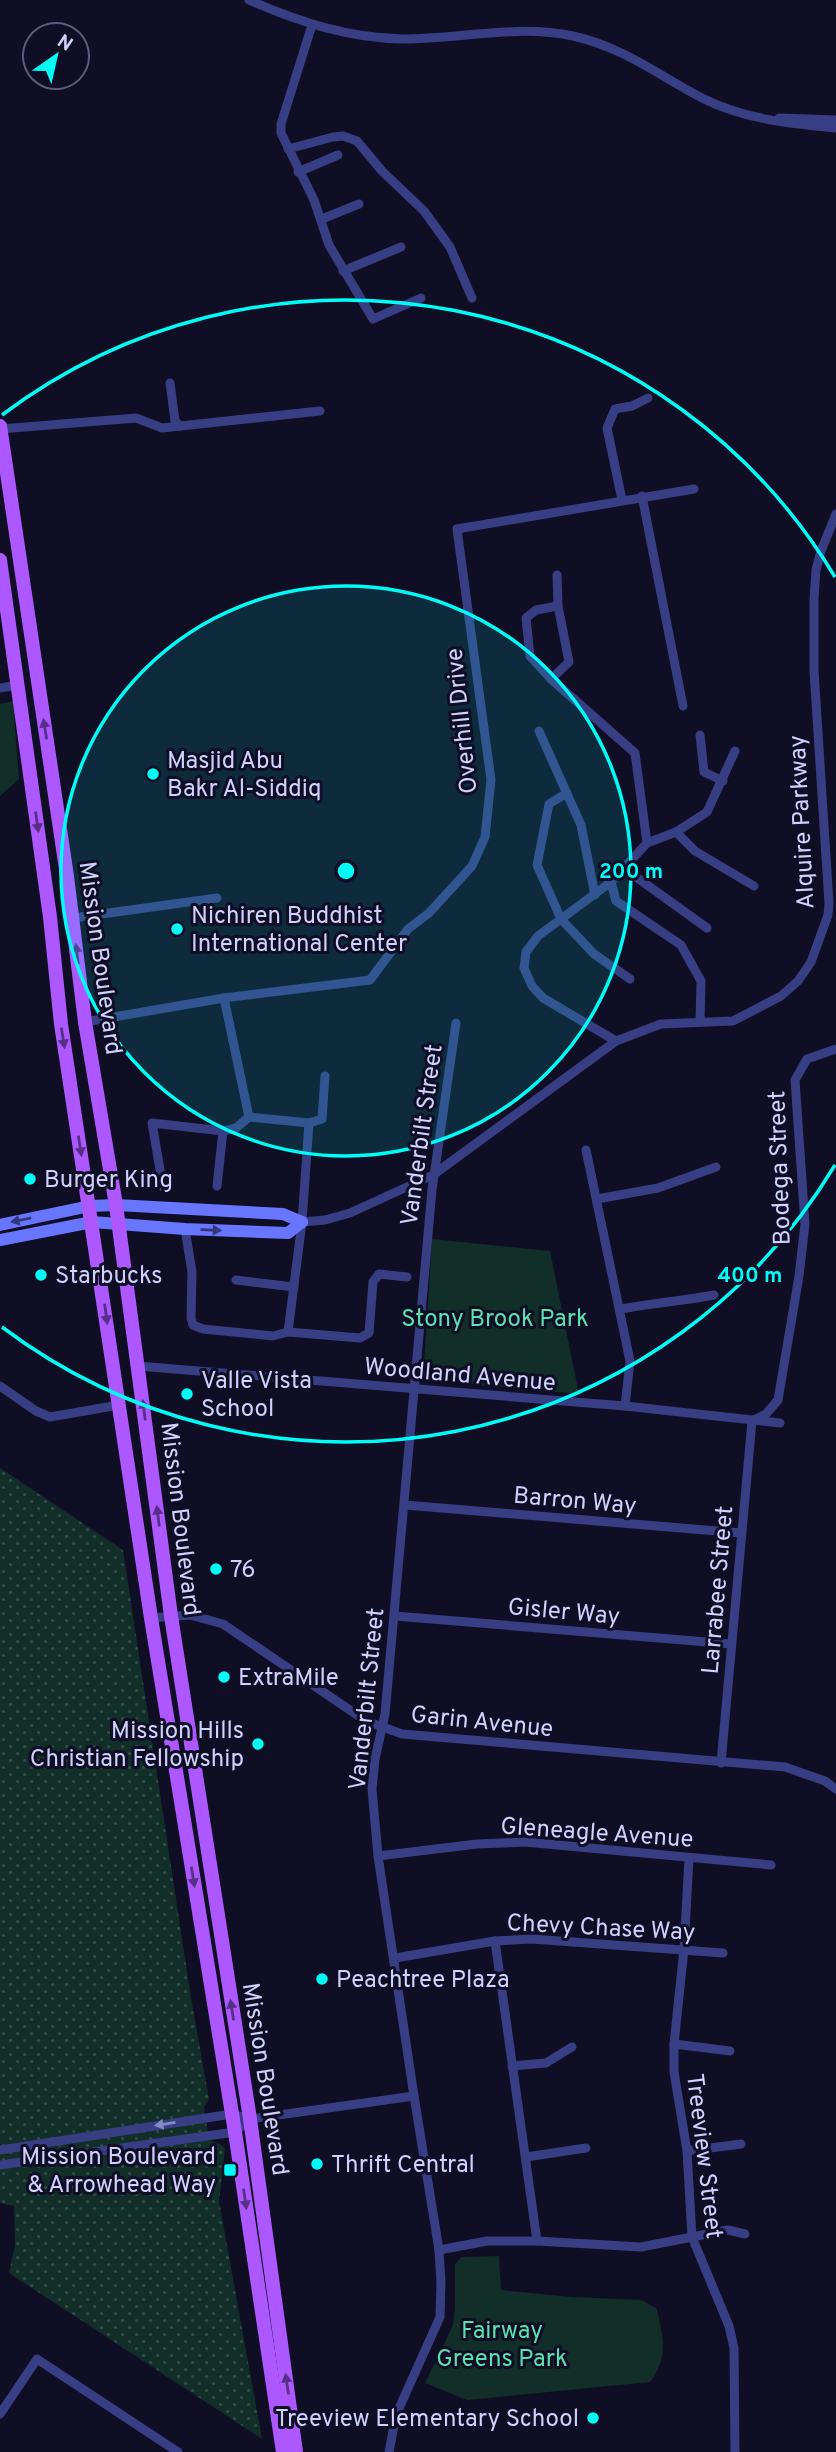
<svg xmlns="http://www.w3.org/2000/svg" width="836" height="2452" font-family="Overpass,sans-serif">
	<style>
		.grass { fill: url(#grass-dots) }
		.green { fill: #112e29 }
		.lines { fill: none; stroke-linecap: round; stroke-linejoin: round }
		.minor { stroke: #383e83; stroke-width: 9 }
		.secondary { stroke: #6876ff; stroke-width: 12 }
		.primary { stroke: #ad58ff; stroke-width: 14 }
		.oneway { fill: #562f87 }
		.oneway2 { fill: #33387c }
		.oneway3 { fill: #8488c1 }
		.ring { fill: none; stroke: #00fcf7; stroke-width: 3.5 }
		.poi-dot { fill: #00fcf7; stroke: #0f0e24; stroke-width: 2.5 }
		.labels { text-anchor: middle; stroke-width: 6; stroke-linejoin: round; paint-order: stroke }
		.street-label { font-size: 24px; fill: #d1d1ff; stroke: #0f0e24 }
		.poi-label { font-size: 24px; fill: #d1d1ff; stroke: #0f0e24; text-anchor: start }
		.park-label { font-size: 24px; fill: #5be0af; stroke: #0f0e24 }
		.centre { fill: #00fcf7; stroke: #0f0e24; stroke-width: 3.5 }
		.ring-label { font-size: 21px; text-anchor: middle; font-weight: bold; fill: #00fcf7; stroke: #0f0e24; stroke-width: 6; stroke-linejoin: round; paint-order: stroke }
	</style>
	<defs>
		<pattern id="grass-dots" width="8" height="8" patternUnits="userSpaceOnUse" patternTransform="scale(1.75)"><rect width="8" height="8" fill="#112e29"/><path d="M2 2h.1M6 6h.1" fill="none" stroke="#334b49" stroke-width="1.8" stroke-linecap="round"/></pattern>
	</defs>
	<rect width="100%" height="100%" fill="#0f0e24"/>
	<polygon class="grass" points="0,1468 123,1550 191,1998 209,2099 204,2107 209,2140 220,2144 225,2149 219,2201 262,2439 9,2273 15,2245 14,2206 0,2203"/>
	<g class="green">
		<polygon points="13,701 19,779 0,796 0,704"/>
		<polygon points="432,1239 550,1251 579,1394 423,1380"/>
		<path d="M499 2256 501 2290 571 2297 642 2300 657 2309C663 2338 669 2356 650 2382L467 2400 425 2383 453 2325 455 2308V2264L462 2257Z"/>
	</g>
	<g class="lines">
		<g class="minor">
			<path d="M249 0C299 22 348 38 403 39 459 39 517 24 573 36 623 47 658 75 702 98 743 119 791 124 836 128"/>
			<polyline points="312,25 281,124 281,133 314,200 329,245 373,319 421,298"/>
			<polyline points="779,118 836,120"/>
			<polyline points="288,149 333,137 343,136 357,141 382,171 424,211 450,247 472,298"/>
			<polyline points="298,172 338,155"/>
			<polyline points="322,219 359,204"/>
			<polyline points="343,271 401,247"/>
			<polyline points="170,383 175,421 180,426"/>
			<polyline points="0,429 136,418 162,428 320,411"/>
			<polyline points="642,496 683,706"/>
			<polyline points="622,500 607,428 615,409 632,406 648,398"/>
			<polyline points="557,575 558,606 569,662 551,679 635,753 647,843"/>
			<polyline points="551,679 530,656 526,618 536,610 558,606"/>
			<polyline points="0,688 17,685"/>
			<polyline points="539,731 581,825 595,895"/>
			<polyline points="700,735 704,772 723,781"/>
			<polyline points="567,793 549,804 537,865 561,919 594,954 630,979"/>
			<polyline points="676,832 695,851 754,886"/>
			<polyline points="625,869 707,928"/>
			<polyline points="611,882 616,901 681,945 701,981 700,1022"/>
			<polyline points="73,918 217,898"/>
			<polyline points="224,998 249,1117"/>
			<polyline points="85,1022 224,998 370,980 408,929 429,913 472,866 485,837 491,780 457,529 694,489"/>
			<polyline points="616,1041 543,998 532,986 524,968 526,952 538,936 611,882 647,843 676,832 707,812 735,751"/>
			<polyline points="249,1117 309,1123"/>
			<polyline points="586,1150 630,1361 625,1406"/>
			<polyline points="217,1186 223,1131"/>
			<polyline points="163,1187 152,1123 223,1131 236,1128 249,1117"/>
			<polyline points="597,1199 658,1188 716,1167"/>
			<polyline points="302,1222 325,1220 350,1213 433,1175 616,1041 661,1024 733,1021 781,996 798,981 811,962 828,915 829,903 814,671 814,599 816,570 821,551 836,514"/>
			<polyline points="185,1229 192,1272 191,1318 193,1325 203,1329 273,1336 288,1332 360,1338 369,1333 373,1282 379,1274 407,1277"/>
			<polyline points="236,1280 294,1287"/>
			<path d="M621 1309C652 1303 683 1301 714 1295"/>
			<polyline points="288,1332 302,1222 309,1123 322,1119 325,1076"/>
			<polyline points="138,1366 625,1406 780,1423"/>
			<polyline points="0,1386 36,1411 50,1417 119,1405"/>
			<polyline points="405,1505 741,1533"/>
			<polyline points="395,1616 731,1644"/>
			<polyline points="151,1618 190,1615 223,1624 366,1721 402,1734 785,1767 825,1781 836,1789"/>
			<polyline points="721,1763 752,1421 766,1414 778,1400 799,1276 805,1224 795,1080 807,1059 836,1049"/>
			<polyline points="378,1856 477,1844 525,1842 771,1865"/>
			<polyline points="689,1858 684,1949 674,2044 674,2072 687,2151 692,2237 729,2326 734,2348 735,2452"/>
			<polyline points="495,1941 537,2241"/>
			<polyline points="395,1958 495,1941 532,1939 723,1953"/>
			<polyline points="674,2044 730,2051"/>
			<polyline points="512,2066 546,2063 572,2047"/>
			<polyline points="0,2150 232,2114 250,2119 414,2096"/>
			<polyline points="687,2151 741,2144"/>
			<polyline points="526,2157 586,2148"/>
			<polyline points="0,2165 235,2132 250,2119"/>
			<polyline points="439,2250 487,2241 537,2241 641,2247 728,2230 745,2234"/>
			<polyline points="0,2414 37,2359 178,2452"/>
			<polyline points="389,2452 396,2415 440,2317 441,2282 439,2250 414,2096 378,1856 372,1789 375,1759 385,1714 432,1190 456,1023"/>
		</g>
		<g class="secondary">
			<polyline points="0,1225 90,1206 116,1205 283,1214 302,1222"/>
			<polyline points="0,1240 92,1222 185,1229 288,1233 302,1222"/>
		</g>
		<g class="primary">
			<polyline points="0,426 67,876 85,1022 116,1205 171,1616 250,2119 296,2452"/>
			<polyline points="0,560 50,917 61,1024 151,1618 235,2132 283,2452"/>
		</g>
	</g>
	<defs><path id="oneway-solid" d="M-6-.8H1V-3.2L6.5 0L1 3.2V.8H-6Z" transform="scale(1.75)"/></defs>
	<g class="oneway">
		<use href="#oneway-solid" transform="translate(45 729) rotate(-99)"/>
		<use href="#oneway-solid" transform="translate(37 822) rotate(82)"/>
		<use href="#oneway-solid" transform="translate(77 954) rotate(-97)"/>
		<use href="#oneway-solid" transform="translate(63 1038) rotate(81)"/>
		<use href="#oneway-solid" transform="translate(80 1146) rotate(81)"/>
		<use href="#oneway-solid" transform="translate(106 1314) rotate(82)"/>
		<use href="#oneway-solid" transform="translate(144 1410) rotate(-97)"/>
		<use href="#oneway-solid" transform="translate(158 1516) rotate(-97)"/>
		<use href="#oneway-solid" transform="translate(193 1877) rotate(81)"/>
		<use href="#oneway-solid" transform="translate(232 2010) rotate(-99)"/>
		<use href="#oneway-solid" transform="translate(245 2199) rotate(82)"/>
		<use href="#oneway-solid" transform="translate(287 2384) rotate(-98)"/>
	</g>
	<g class="oneway2">
		<use href="#oneway-solid" transform="translate(21 1220) rotate(168)"/>
		<use href="#oneway-solid" transform="translate(211 1230) rotate(2)"/>
	</g>
	<use class="oneway3" href="#oneway-solid" transform="translate(165 2124) rotate(171)"/>
	<circle cx="346" cy="871" r="285" fill="#00fcf7" fill-opacity=".12"/>
	<g class="ring">
		<circle cx="346" cy="871" r="285"/>
		<path d="M835 1165A571 571 0 0 1 2 1327M2 415A571 571 0 0 1 835 577"/>
	</g>
	<g class="poi-dot">
		<circle cx="153" cy="774" r="7"/>
		<circle cx="177" cy="929" r="7"/>
		<circle cx="30" cy="1179" r="7"/>
		<circle cx="41" cy="1275" r="7"/>
		<circle cx="187" cy="1394" r="7"/>
		<circle cx="216" cy="1569" r="7"/>
		<circle cx="224" cy="1677" r="7"/>
		<circle cx="258" cy="1744" r="7"/>
		<circle cx="322" cy="1979" r="7"/>
		<circle cx="317" cy="2164" r="7"/>
		<rect x="223" y="2163" width="14" height="14" rx="3.5"/>
		<circle cx="593" cy="2418" r="7"/>
	</g>
	<g class="labels">
		<g class="street-label">
			<text transform="translate(461 721) rotate(-96)" y="8">Overhill Drive</text>
			<text transform="translate(801 822) rotate(-93)" y="8">Alquire Parkway</text>
			<text transform="translate(101 958) rotate(82)" y="8">Mission Boulevard</text>
			<text transform="translate(421 1135) rotate(-82)" y="8">Vanderbilt Street</text>
			<text transform="translate(779 1168) rotate(-92)" y="8">Bodega Street</text>
			<text transform="translate(460 1374) rotate(5)" y="8">Woodland Avenue</text>
			<text transform="translate(575 1500) rotate(5)" y="8">Barron Way</text>
			<text transform="translate(181 1519) rotate(83)" y="8">Mission Boulevard</text>
			<text transform="translate(717 1590) rotate(-85)" y="8">Larrabee Street</text>
			<text transform="translate(564 1611) rotate(5)" y="8">Gisler Way</text>
			<text transform="translate(366 1699) rotate(-84)" y="8">Vanderbilt Street</text>
			<text transform="translate(482 1721) rotate(6)" y="8">Garin Avenue</text>
			<text transform="translate(597 1832) rotate(4)" y="8">Gleneagle Avenue</text>
			<text transform="translate(601 1927) rotate(3)" y="8">Chevy Chase Way</text>
			<text transform="translate(266 2079) rotate(81)" y="8">Mission Boulevard</text>
			<text transform="translate(705 2156) rotate(83)" y="8">Treeview Street</text>
		</g>
		<g class="poi-label">
			<text x="167" y="768">Masjid Abu<tspan x="167" dy="28">Bakr Al-Siddiq</tspan></text>
			<text x="191" y="923">Nichiren Buddhist<tspan x="191" dy="28">International Center</tspan></text>
			<text x="44" y="1187">Burger King</text>
			<text x="55" y="1283">Starbucks</text>
			<text x="201" y="1388">Valle Vista<tspan x="201" dy="28">School</tspan></text>
			<text x="230" y="1577">76</text>
			<text x="238" y="1685">ExtraMile</text>
			<text x="244" y="1738" text-anchor="end">Mission Hills<tspan x="244" dy="28">Christian Fellowship</tspan></text>
			<text x="336" y="1987">Peachtree Plaza</text>
			<text x="216" y="2164" text-anchor="end">Mission Boulevard<tspan x="216" dy="28">&amp; Arrowhead Way</tspan></text>
			<text x="331" y="2172">Thrift Central</text>
			<text x="579" y="2426" text-anchor="end">Treeview Elementary School</text>
		</g>
		<g class="park-label">
			<text x="495" y="1326">Stony Brook Park</text>
			<text x="502" y="2338">Fairway<tspan x="502" dy="28">Greens Park</tspan></text>
		</g>
	</g>
	<circle cx="346" cy="871" r="10" class="centre"/>
	<g class="ring-label">
		<text x="631" y="878">200 m</text>
		<text x="750" y="1282">400 m</text>
	</g>
	<g transform="translate(56 56) rotate(34)"><circle r="33" fill="#0f0e24" stroke="#5d5c7c" stroke-width="2"/>
	<path d="M0-5L12 26L0 18L-12 26Z" fill="#00fcf7"/>
	<text y="-10" font-size="19" font-weight="bold" text-anchor="middle" fill="#d1d1ff">N</text>
	</g>
</svg>
